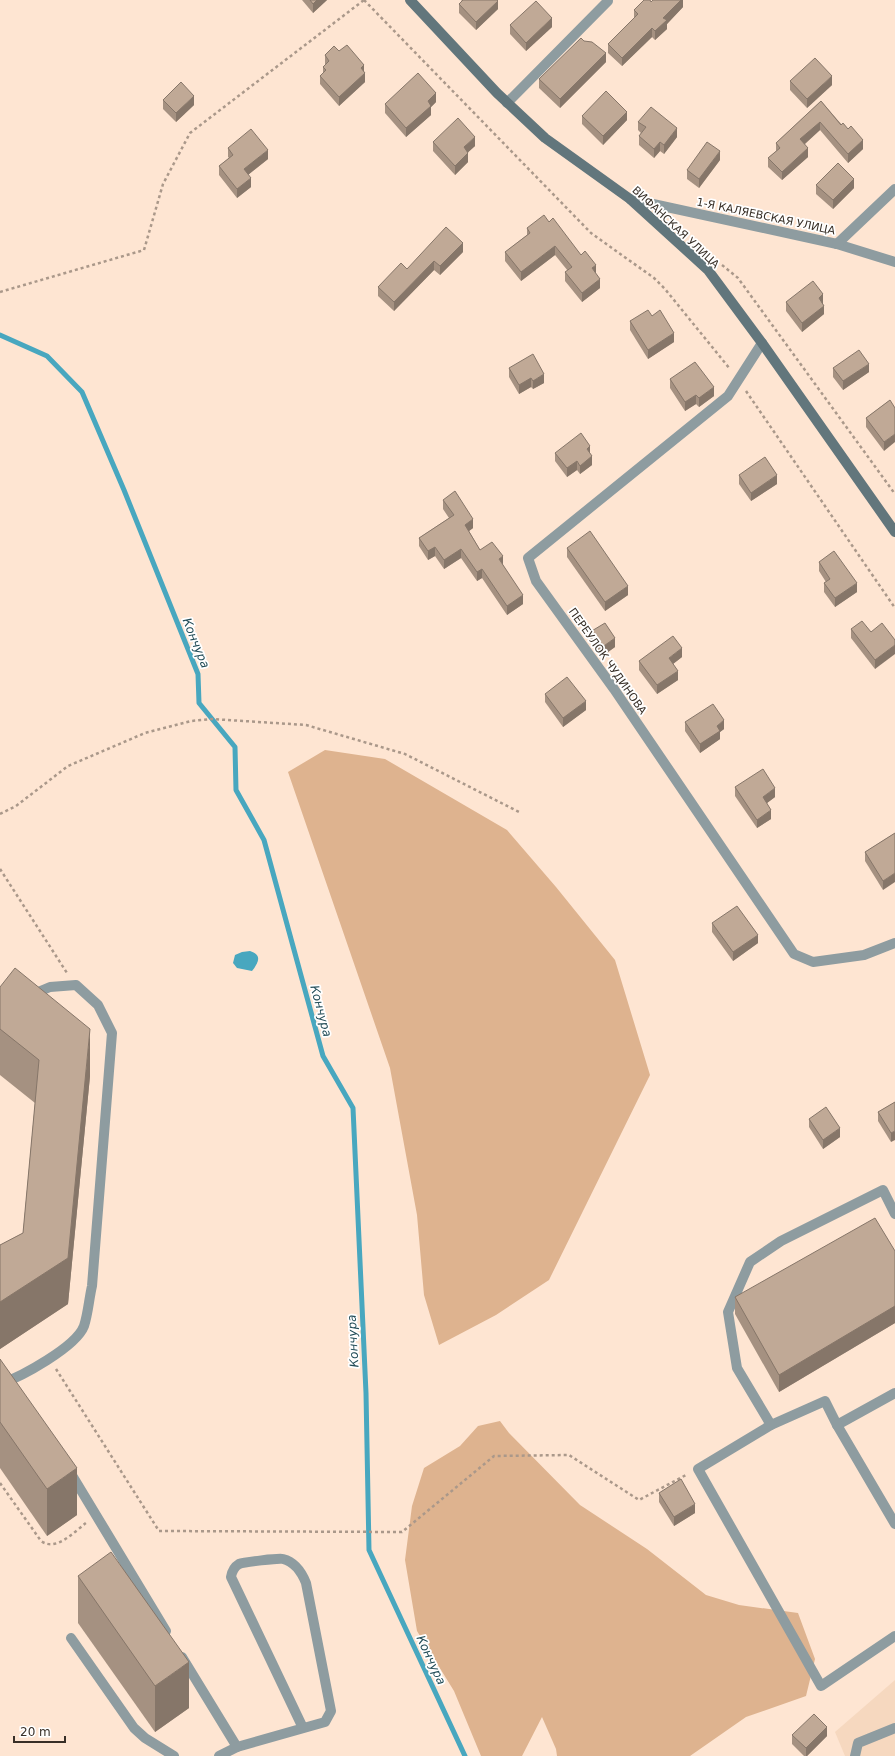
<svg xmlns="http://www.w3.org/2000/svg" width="895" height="1756" font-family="'DejaVu Sans',sans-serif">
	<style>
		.built { fill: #f6d8bf }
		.green { fill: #deb38f }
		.water { fill: #48a7bf }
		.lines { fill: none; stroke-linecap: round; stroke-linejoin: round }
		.stream { stroke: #48a7bf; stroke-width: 5 }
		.path { stroke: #aa988a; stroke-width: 2.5; stroke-dasharray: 3 3; stroke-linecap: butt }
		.lane { stroke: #8e9ca0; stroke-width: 10 }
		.street { stroke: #8e9ca0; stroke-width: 10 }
		.secondary { stroke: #62767c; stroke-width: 10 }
		.wall { fill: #a59181 }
		.shaded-wall { fill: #867669 }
		.building { fill: #c0a996; stroke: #867669 }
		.labels { text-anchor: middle; stroke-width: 3.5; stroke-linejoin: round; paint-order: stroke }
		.street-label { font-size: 11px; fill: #382f27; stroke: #fff }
		.water-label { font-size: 12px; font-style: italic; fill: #224c57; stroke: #fff }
	</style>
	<rect width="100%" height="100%" fill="#fee5d2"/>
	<polygon class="built" points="895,1680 895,1756 845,1756 835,1732"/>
	<g class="green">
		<polygon points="325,750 385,759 507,830 556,887 615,960 650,1075 549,1280 496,1315 439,1345 424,1295 417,1215 390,1068 288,772"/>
		<polygon points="500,1421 509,1433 580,1505 647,1549 706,1595 739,1605 798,1613 815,1659 806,1696 746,1717 690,1756 557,1756 556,1749 542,1717 522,1756 481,1756 454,1691 417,1631 405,1560 412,1506 424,1468 460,1446 478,1426"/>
	</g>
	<path class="water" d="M250 951C263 955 258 963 252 971L237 968 233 963 235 955 242 952Z"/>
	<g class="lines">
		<polyline class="stream" points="0,335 47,356 82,392 124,490 198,674 199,703 235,747 236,790 264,840 323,1056 353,1108 366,1393 369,1550 465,1756"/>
		<g class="path">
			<polyline points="364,0 591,233 654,278 665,289 730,369"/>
			<polyline points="722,265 738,278 895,494"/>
			<polyline points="0,292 144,250 163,184 190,133 364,0"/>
			<polyline points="746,391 895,608"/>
			<polyline points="0,814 16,806 68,766 145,733 191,721 212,719 306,725 405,754 521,813"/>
			<polyline points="0,869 67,973"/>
			<polyline points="56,1369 159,1531 402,1532 494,1456 569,1455 639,1500 686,1475"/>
			<path d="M0 1483 41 1541C56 1552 74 1532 86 1523"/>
		</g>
		<g class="lane">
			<polyline points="507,103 608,1"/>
			<polyline points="762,343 728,396 528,558 536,581 614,689 794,954 813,962 864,955 895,943"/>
			<path d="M0 1384C21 1377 76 1347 84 1326 88 1314 89 1299 92 1286L112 1033 98 1005 76 985 50 987 31 995"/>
			<polyline points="771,1425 737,1368 728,1312 750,1262 781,1241 883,1190 895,1214"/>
			<polyline points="837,1425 895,1393"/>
			<polyline points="70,1472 166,1631"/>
			<polyline points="895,1524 837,1425 825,1401 771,1425 698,1469 821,1686 895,1636"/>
			<polyline points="71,1638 134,1728 145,1738 174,1756"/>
			<path d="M182 1657 237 1747 325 1722 331 1711 306 1583C302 1573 295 1562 283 1559 279 1558 244 1562 239 1564 234 1567 232 1571 231 1577L303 1728"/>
			<polyline points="219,1756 237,1747"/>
			<polyline points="855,1756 858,1743 895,1728"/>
		</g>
		<g class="street">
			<polyline points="630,199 837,244 895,262"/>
			<polyline points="837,244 895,189"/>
		</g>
		<polyline class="secondary" points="410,0 497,93 545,138 630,199 708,270 762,343 895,532"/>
	</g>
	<g class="wall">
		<polygon points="302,0 327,0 313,13"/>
		<polygon points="461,0 497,0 498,9 476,30 459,13 459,4 462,1"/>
		<polygon points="683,0 683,7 667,24 667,29 655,40 652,37 622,66 608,53 608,44 634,18 634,10 651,2"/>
		<polygon points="510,25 552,27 526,51 510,34"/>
		<polygon points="584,41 606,62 560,108 539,88 539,79"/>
		<polygon points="339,51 364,72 365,82 339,106 320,84 320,76 323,73 323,67 325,65 325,55"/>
		<polygon points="790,81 832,85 807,108 790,90"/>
		<polygon points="163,100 194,105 176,122 163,109"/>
		<polygon points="821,101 863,149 848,163 820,130 805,144 808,157 782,180 768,167 768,158 776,151 776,143"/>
		<polygon points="436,102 431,107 431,115 406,137 385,113 385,104"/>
		<polygon points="582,116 627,120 603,145 582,124"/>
		<polygon points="638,122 677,137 664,154 660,151 654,158 639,145 639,136 641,133 638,130"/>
		<polygon points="433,142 475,146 468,152 468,162 455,175 433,151"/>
		<polygon points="228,148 268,159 248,175 251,187 237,198 219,175 219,166 229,158 228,157"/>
		<polygon points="720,160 699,188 687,179 687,170"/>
		<polygon points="816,185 854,188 833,209 816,194"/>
		<polygon points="549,222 596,274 600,288 582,302 565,281 565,272 568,271 555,255 521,281 505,261 505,252 527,235 527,228"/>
		<polygon points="463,252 440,275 434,270 394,311 378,296 378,287 407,269"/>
		<polygon points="786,302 823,303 824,314 802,332 786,311"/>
		<polygon points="652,316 674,342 648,359 630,330 630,321"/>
		<polygon points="509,368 544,383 533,389 531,387 519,394 509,377"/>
		<polygon points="833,368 869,372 843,390 833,377"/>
		<polygon points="670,379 714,396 699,407 696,404 685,411 670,388"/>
		<polygon points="890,400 884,451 866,427 866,418"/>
		<polygon points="555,453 590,454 592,465 580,474 577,470 567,477 555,461"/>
		<polygon points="739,475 777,484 751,501 739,484"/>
		<polygon points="443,500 473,528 469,531 480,550 503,565 523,604 507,615 482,578 477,581 461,558 444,569 435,556 428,560 419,546 419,538 449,518 443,509"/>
		<polygon points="567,548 628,595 605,611 567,557"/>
		<polygon points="819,562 857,592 835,607 824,592 824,583 826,582 819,571"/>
		<polygon points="851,629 871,632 895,640 875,669 851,638"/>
		<polygon points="590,632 615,647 601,657 590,641"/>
		<polygon points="682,657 673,664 678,680 657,694 639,670 639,661"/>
		<polygon points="545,694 586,710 563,727 545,702"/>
		<polygon points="685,722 724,729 720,732 720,739 700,753 685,731"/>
		<polygon points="735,787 775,797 767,803 771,819 757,828 735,796"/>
		<polygon points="895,833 883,890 865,861 865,852"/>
		<polygon points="712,923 758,943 733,961 712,932"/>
		<polygon points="0,987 90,1076 68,1304 0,1349 0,1245 23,1233 35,1103 0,1075"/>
		<polygon points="895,1102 891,1142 878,1121 878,1112"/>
		<polygon points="809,1119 840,1137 823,1149 809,1127"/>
		<polygon points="895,1251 895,1323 779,1392 735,1314 735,1297"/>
		<polygon points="0,1359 77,1515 47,1536 0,1468"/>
		<polygon points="659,1493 695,1513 674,1526 659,1502"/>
		<polygon points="78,1576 189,1708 155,1732 78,1623"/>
		<polygon points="792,1735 827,1736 807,1756 804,1756 792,1744"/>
	</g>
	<g class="shaded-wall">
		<polygon points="317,0 327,0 313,13 313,4"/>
		<polygon points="681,0 683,0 683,7 667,24 667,29 655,40 655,31 663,18"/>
		<polygon points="498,1 498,9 476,30 476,22"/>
		<polygon points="552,18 552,27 526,51 526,43"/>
		<polygon points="652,28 652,37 622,66 622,58"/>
		<polygon points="606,53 606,62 560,108 560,99"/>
		<polygon points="364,65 364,74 361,68"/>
		<polygon points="365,73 365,82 339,106 339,97"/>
		<polygon points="832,76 832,85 807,108 807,99"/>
		<polygon points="436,93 436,102 431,107 431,115 406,137 406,128 428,101"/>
		<polygon points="194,96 194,105 176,122 176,113"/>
		<polygon points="627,112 627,120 603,145 603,136"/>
		<polygon points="820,122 820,130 800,148 800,139"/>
		<polygon points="677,128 677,137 664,154 664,145"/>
		<polygon points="475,137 475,146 464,156 464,147"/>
		<polygon points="863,140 863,149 848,163 848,154"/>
		<polygon points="660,142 660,151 654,158 654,149"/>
		<polygon points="808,148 808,157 782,180 782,172"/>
		<polygon points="268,150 268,159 244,178 244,169"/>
		<polygon points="720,151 720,160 699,188 699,179"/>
		<polygon points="468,153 468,162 455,175 455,166"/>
		<polygon points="251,178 251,187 237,198 237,189"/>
		<polygon points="854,179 854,188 833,209 833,200"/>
		<polygon points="463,243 463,252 440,275 440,266"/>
		<polygon points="555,246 555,255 521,281 521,272"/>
		<polygon points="434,261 434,270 394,311 394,302"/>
		<polygon points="596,265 596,274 592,268"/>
		<polygon points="600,279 600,288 582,302 582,293"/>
		<polygon points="823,294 823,303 819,307 819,298"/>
		<polygon points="824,306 824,314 802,332 802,323"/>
		<polygon points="674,333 674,342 648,359 648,350"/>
		<polygon points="869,364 869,372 843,390 843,381"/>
		<polygon points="544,374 544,383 533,389 533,381"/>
		<polygon points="531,378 531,387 519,394 519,385"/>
		<polygon points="714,387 714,396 699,407 699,398"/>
		<polygon points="696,395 696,404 685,411 685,402"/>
		<polygon points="895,434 895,442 884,451 884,442"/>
		<polygon points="590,446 590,455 587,449"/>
		<polygon points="592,456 592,465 580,474 580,466"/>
		<polygon points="577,461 577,470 567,477 567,468"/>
		<polygon points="777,475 777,484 751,501 751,493"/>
		<polygon points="473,519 473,528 465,534 465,525"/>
		<polygon points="435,547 435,556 428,560 428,551"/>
		<polygon points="461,549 461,558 444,569 444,560"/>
		<polygon points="503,556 503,565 499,559"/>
		<polygon points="482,569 482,578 477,581 477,572"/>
		<polygon points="857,583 857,592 835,607 835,598"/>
		<polygon points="628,586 628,595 605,611 605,602"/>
		<polygon points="523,595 523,604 507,615 507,606"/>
		<polygon points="615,638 615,647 601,657 601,648"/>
		<polygon points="895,645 895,654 875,669 875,660"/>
		<polygon points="682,648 682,657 669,667 669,658"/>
		<polygon points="678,671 678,680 657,694 657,685"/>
		<polygon points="586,701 586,710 563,727 563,718"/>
		<polygon points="724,720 724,729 720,732 720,739 700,753 700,744 717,726"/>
		<polygon points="775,788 775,797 763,806 763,797"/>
		<polygon points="771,810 771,819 757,828 757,820"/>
		<polygon points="895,873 895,882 883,890 883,881"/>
		<polygon points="758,935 758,943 733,961 733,952"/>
		<polygon points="90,1029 90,1076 68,1304 0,1349 0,1302 68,1258"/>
		<polygon points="840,1128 840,1137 823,1149 823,1140"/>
		<polygon points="895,1131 895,1140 891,1142 891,1133"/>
		<polygon points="895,1306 895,1323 779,1392 779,1375"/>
		<polygon points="77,1468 77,1515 47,1536 47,1489"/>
		<polygon points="695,1504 695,1513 674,1526 674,1517"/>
		<polygon points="189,1662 189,1708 155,1732 155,1686"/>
		<polygon points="827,1727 827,1736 807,1756 806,1756 806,1748"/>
	</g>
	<g class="building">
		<polygon points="310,0 317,0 313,4"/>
		<polygon points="463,0 497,0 498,1 476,22 459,4"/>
		<polygon points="644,0 650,0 651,2 653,0 681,0 663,18 667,20 655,31 652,28 622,58 608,44 638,14 634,10"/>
		<polygon points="536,1 552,18 526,43 510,25"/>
		<polygon points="581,38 584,41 592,42 606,53 560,99 539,79"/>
		<polygon points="347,45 364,65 361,68 365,73 339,97 320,76 326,70 323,67 329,61 325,55 334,46 339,51"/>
		<polygon points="815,58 832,76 807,99 790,81"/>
		<polygon points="418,73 436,93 428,101 431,106 406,128 385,104"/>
		<polygon points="181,82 194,96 176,113 163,100"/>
		<polygon points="606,91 627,112 603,136 582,116"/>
		<polygon points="821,101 841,125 843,123 848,129 851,126 863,140 848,154 820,122 800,139 808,148 782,172 768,158 780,148 776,143"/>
		<polygon points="651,107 677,128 664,145 660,142 654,149 639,136 646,127 638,122"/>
		<polygon points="458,118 475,137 464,147 468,153 455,166 433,142"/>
		<polygon points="251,129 268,150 244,169 251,178 237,189 219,166 233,155 228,148"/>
		<polygon points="707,142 720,151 699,179 687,170"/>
		<polygon points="838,163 854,179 833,200 816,185"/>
		<polygon points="544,215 549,222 553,218 581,255 585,251 596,265 592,268 600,279 582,293 565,272 572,267 555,246 521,272 505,252 530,233 527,228"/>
		<polygon points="446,227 463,243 440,266 434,261 394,302 378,287 401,263 407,269"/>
		<polygon points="813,281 823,294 819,298 824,306 802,323 786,302"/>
		<polygon points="648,310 652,316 660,310 674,333 648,350 630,321"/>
		<polygon points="859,350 869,364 843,381 833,368"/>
		<polygon points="533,354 544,374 533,381 531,378 519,385 509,368"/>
		<polygon points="695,362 714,387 699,398 696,395 685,402 670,379"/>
		<polygon points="890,400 895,408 895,434 884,442 866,418"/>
		<polygon points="581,433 590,446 587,449 592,456 580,466 577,461 567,468 555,453"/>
		<polygon points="765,457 777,475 751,493 739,475"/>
		<polygon points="455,491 473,519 465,525 480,550 492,542 503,556 499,559 523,595 507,606 482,569 477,572 461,549 444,560 435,547 428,551 419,538 454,515 443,500"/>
		<polygon points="590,531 628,586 605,602 567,548"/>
		<polygon points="834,551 857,583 835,598 824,583 830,579 819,562"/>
		<polygon points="862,621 871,632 882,623 895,640 895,645 875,660 851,629"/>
		<polygon points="605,623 615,638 601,648 590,632"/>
		<polygon points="673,636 682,648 669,658 678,671 657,685 639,661"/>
		<polygon points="567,677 586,701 563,718 545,694"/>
		<polygon points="713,704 724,720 717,726 720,731 700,744 685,722"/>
		<polygon points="763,769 775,788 763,797 771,810 757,820 735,787"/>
		<polygon points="895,833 895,873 883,881 865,852"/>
		<polygon points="737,906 758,935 733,952 712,923"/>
		<polygon points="15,968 90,1029 68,1258 0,1302 0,1245 23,1233 39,1060 0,1029 0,987"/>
		<polygon points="895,1102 895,1131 891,1133 878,1112"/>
		<polygon points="826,1107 840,1128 823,1140 809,1119"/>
		<polygon points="875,1218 895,1251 895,1306 779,1375 735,1297"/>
		<polygon points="0,1359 77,1468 47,1489 0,1422"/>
		<polygon points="681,1479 695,1504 674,1517 659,1493"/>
		<polygon points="111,1552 189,1662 155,1686 78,1576"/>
		<polygon points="814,1714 827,1727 806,1748 792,1735"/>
	</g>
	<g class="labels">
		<g class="street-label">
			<text transform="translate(766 216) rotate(12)" y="4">1-Я КАЛЯЕВСКАЯ УЛИЦА</text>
			<text transform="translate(676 227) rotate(43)" y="4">ВИФАНСКАЯ УЛИЦА</text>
			<text transform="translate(608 661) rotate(55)" y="4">ПЕРЕУЛОК ЧУДИНОВА</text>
		</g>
		<g class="water-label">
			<text transform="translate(196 643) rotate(68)" y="4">Кончура</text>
			<text transform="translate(321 1011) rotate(75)" y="4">Кончура</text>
			<text transform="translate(353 1341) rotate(-93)" y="4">Кончура</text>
			<text transform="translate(431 1660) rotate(65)" y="4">Кончура</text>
		</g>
	</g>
	<path d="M14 1736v6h51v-6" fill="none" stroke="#382f27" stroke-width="2"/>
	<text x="20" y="1736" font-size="12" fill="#382f27" stroke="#ffffff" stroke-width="3" paint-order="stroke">20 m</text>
</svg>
